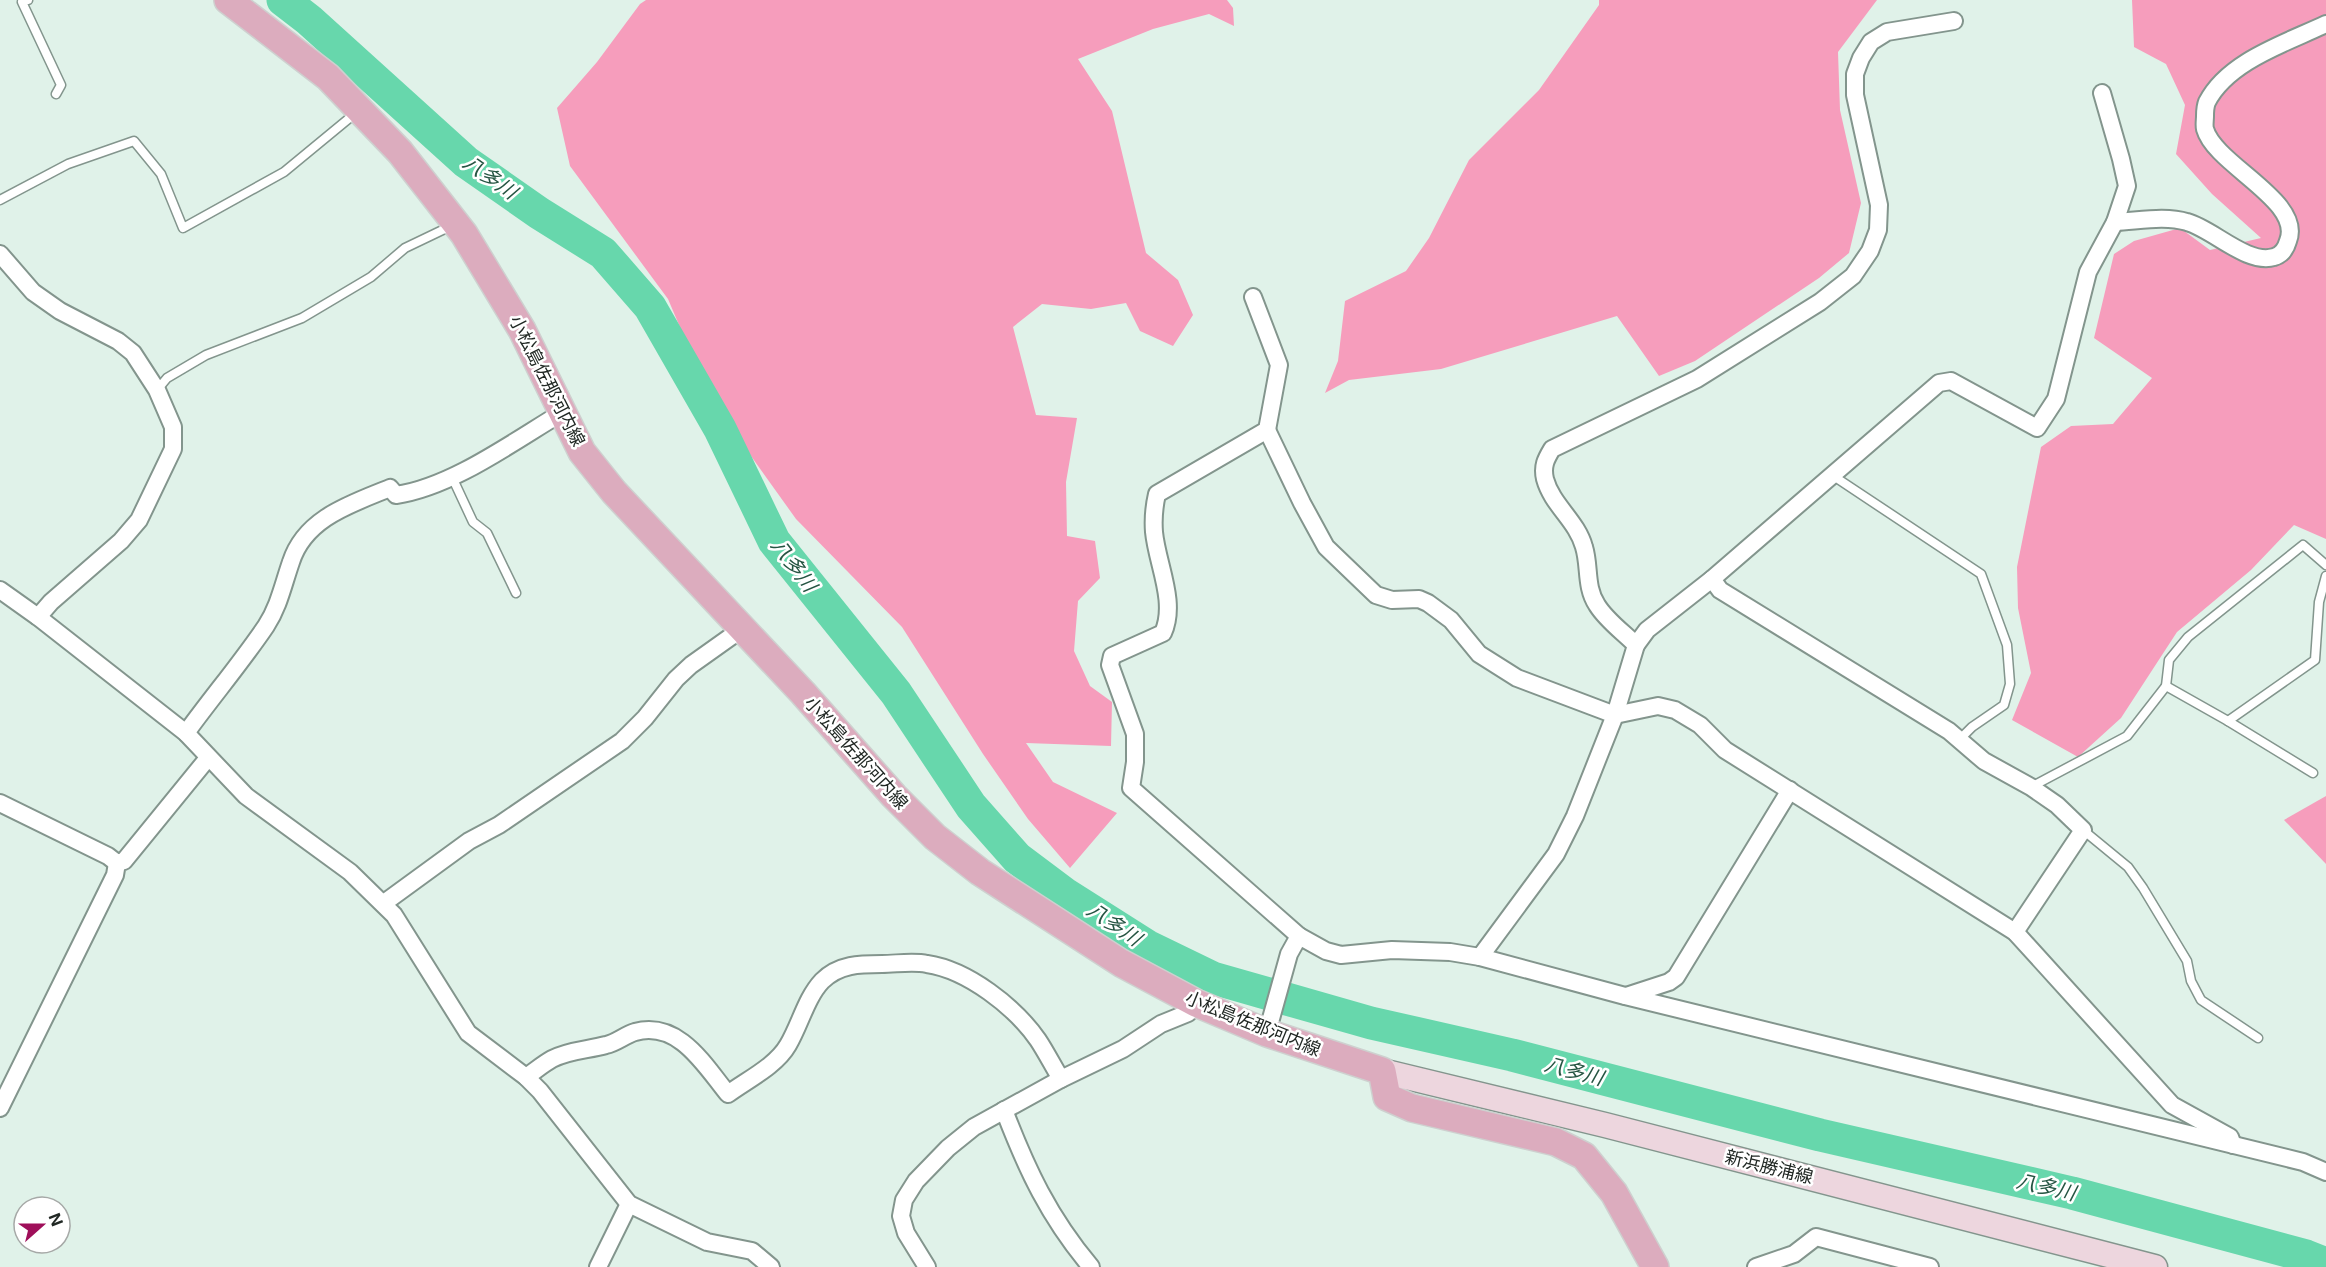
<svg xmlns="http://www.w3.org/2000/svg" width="2326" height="1267" font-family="Inter,'Noto Sans JP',sans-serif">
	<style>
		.green { fill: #f69dbc }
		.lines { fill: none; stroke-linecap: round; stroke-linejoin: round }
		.river { stroke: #67d7ac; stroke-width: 33 }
		.service-casing { stroke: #83958d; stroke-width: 11 }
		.minor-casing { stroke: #83958d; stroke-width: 20 }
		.secondary-casing { stroke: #83958d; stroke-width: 27 }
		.primary-casing { stroke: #ced0cf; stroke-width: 30 }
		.service { stroke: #fff; stroke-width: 8 }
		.minor { stroke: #fff; stroke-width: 16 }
		.secondary { stroke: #edd6de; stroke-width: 24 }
		.primary { stroke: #dcacbe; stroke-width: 27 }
		.labels { text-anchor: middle; stroke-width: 5; stroke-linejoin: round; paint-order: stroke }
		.street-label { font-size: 18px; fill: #212824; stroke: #fff }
		.water-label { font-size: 20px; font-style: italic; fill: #265543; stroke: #fff }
	</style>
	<rect width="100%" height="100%" fill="#e0f2e9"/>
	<g class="green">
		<polygon points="646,0 1227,0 1233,8 1234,26 1209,14 1153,29 1078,59 1112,111 1146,253 1178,280 1193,315 1173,346 1140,331 1126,303 1091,309 1042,304 1013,327 1036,415 1077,418 1066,482 1067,536 1095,541 1100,578 1078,601 1074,651 1090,686 1112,702 1111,746 1026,743 1053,782 1117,813 1070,868 1028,819 983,754 902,627 796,519 711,400 668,299 570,166 557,108 597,62 640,4"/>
		<polygon points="1599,0 1877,0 1838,52 1840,110 1861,203 1849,253 1819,278 1695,361 1659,376 1617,316 1441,369 1349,380 1325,393 1338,361 1345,301 1406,271 1429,238 1469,160 1539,90 1599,5"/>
		<polygon points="2132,0 2326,0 2326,539 2294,525 2251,570 2177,632 2121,718 2078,757 2012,720 2031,673 2018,608 2017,567 2041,447 2071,426 2113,424 2152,378 2094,338 2114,254 2134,241 2180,228 2210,250 2261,238 2212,194 2176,154 2185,105 2166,64 2134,47"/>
		<polygon points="2326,796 2326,864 2284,820"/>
	</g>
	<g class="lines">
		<polyline class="river" points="283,0 309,20 466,162 539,213 603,253 650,307 720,429 774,541 896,693 971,806 1017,858 1065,894 1147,946 1213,978 1371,1023 1512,1055 1820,1135 2072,1193 2306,1256 2326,1264"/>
		<defs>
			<g id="service">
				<polyline points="28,0 22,2 61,85 56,94"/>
				<polyline points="0,200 68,164 134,141 161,174 183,228 284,172 358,111"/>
				<polyline points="157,390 167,378 206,355 302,318 371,277 405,248 453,225"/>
				<polyline points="1832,475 1981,574 2007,645 2010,684 2004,705 1972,727 1960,739"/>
				<polyline points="452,477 473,522 487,533 516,593"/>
				<polyline points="2166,686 2169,660 2188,637 2303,545 2326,565"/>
				<polyline points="2228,721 2315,660 2319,602 2326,576"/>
				<polyline points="2031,787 2127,736 2166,686 2228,721 2313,773"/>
				<polyline points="2083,830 2128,867 2143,888 2187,961 2191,981 2201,1000 2258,1038"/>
			</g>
			<g id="minor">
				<path d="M2115 222C2138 221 2165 215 2187 222 2213 229 2247 265 2274 257 2282 255 2286 248 2288 241 2304 201 2215 165 2205 129 2204 125 2205 120 2205 116 2205 111 2205 107 2207 102 2228 61 2286 43 2326 24"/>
				<polyline points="0,254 33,292 60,311 118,341 133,353 157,390 173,427 173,449 139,520 121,541 51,602 38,617"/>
				<path d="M1253 297 1279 365 1267 430 1157 494C1154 507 1153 519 1154 532 1157 564 1177 602 1163 633L1112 656 1110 665 1135 734V762L1131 788 1299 936"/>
				<polyline points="1267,430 1302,503 1326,547 1376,595 1392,600 1419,599 1428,603 1451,620 1479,654 1517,678 1615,715 1658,706 1675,710 1700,725 1725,750 2015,932 2172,1105 2230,1137 2233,1145"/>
				<polyline points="1712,579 1720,590 1949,731 1984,761 2031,787 2057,805 2083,830 2015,932"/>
				<polyline points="0,590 38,617 186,733 246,796 350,872 394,915 468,1033 526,1077 540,1091 629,1204 707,1242 752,1251 771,1267"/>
				<polyline points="1636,645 1647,630 1712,579 1939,383 1951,381 2037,428 2056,399 2088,272 2115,222 2127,186 2121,159 2102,93"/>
				<path d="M186 733C212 697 241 663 266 626 279 606 283 585 291 562 305 518 351 504 390 488L396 495C452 487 514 441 563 412"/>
				<polyline points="0,803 108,856 117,863"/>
				<polyline points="384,903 469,841 499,825 622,741 645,718 676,679 691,665 743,628"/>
				<path d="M1480 957 1556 854 1575 816 1615 715 1636 645C1623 632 1606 620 1597 605 1585 587 1590 566 1584 547 1577 521 1552 505 1545 479 1542 466 1546 459 1552 449L1697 379 1820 302 1853 276 1870 251 1878 230 1879 205 1855 95V74L1861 58 1871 42 1887 32 1954 21"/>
				<polyline points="1626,996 1669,982 1676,977 1790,790"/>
				<polyline points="1267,1033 1289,954 1299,936 1326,951 1341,955 1392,950 1450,952 1480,957 1625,996 2303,1162 2326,1172"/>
				<path d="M526 1077C535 1071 543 1064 552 1059 569 1050 588 1050 606 1045 616 1043 625 1035 635 1032 679 1020 705 1066 728 1094 747 1080 776 1066 788 1045 800 1025 806 998 822 981 839 964 860 964 882 964 896 964 913 961 927 964 968 970 1015 1007 1038 1040 1046 1052 1053 1066 1061 1079"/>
				<polyline points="0,1108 115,875 117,863 124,861 208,758"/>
				<path d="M1004 1110C1027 1170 1049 1217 1091 1267"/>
				<polyline points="598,1267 629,1204"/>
				<polyline points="927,1267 906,1233 901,1216 904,1200 916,1181 948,1148 974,1127 1061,1079 1123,1049 1161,1024 1188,1013 1196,1003"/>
				<polyline points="1756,1267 1794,1254 1816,1237 1930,1267"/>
			</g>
			<polyline id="secondary" points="1382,1071 1605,1125 2155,1267"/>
			<polyline id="primary" points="228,0 328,77 400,152 464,234 522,330 582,452 614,492 803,693 894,796 935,837 980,872 1121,963 1196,1003 1267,1033 1382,1071 1387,1097 1412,1108 1556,1142 1584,1156 1614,1193 1655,1267"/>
		</defs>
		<use href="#service" class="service-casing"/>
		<use href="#minor" class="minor-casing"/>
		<use href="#secondary" class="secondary-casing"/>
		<use href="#primary" class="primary-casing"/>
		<use href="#service" class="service"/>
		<use href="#minor" class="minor"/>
		<use href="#secondary" class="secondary"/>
		<use href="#primary" class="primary"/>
	</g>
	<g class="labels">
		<g class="street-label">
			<text transform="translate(547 381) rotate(63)" y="6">小松島佐那河内線</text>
			<text transform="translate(856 753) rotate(48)" y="6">小松島佐那河内線</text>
			<text transform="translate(1253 1024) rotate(22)" y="6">小松島佐那河内線</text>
			<text transform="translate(1769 1167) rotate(14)" y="6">新浜勝浦線</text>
		</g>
		<g class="water-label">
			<text transform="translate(490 177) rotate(35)" y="7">八多川</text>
			<text transform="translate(794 565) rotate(53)" y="7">八多川</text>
			<text transform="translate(1114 924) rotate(34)" y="7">八多川</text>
			<text transform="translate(1574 1071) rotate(15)" y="7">八多川</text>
			<text transform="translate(2046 1187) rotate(13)" y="7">八多川</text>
		</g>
	</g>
	<g transform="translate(42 1225) rotate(69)"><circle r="28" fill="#ffffff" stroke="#a6a9a7" stroke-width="1.5"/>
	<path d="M0-4.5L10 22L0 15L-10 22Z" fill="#9f0f5a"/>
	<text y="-9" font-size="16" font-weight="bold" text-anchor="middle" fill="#212824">N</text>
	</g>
</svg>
